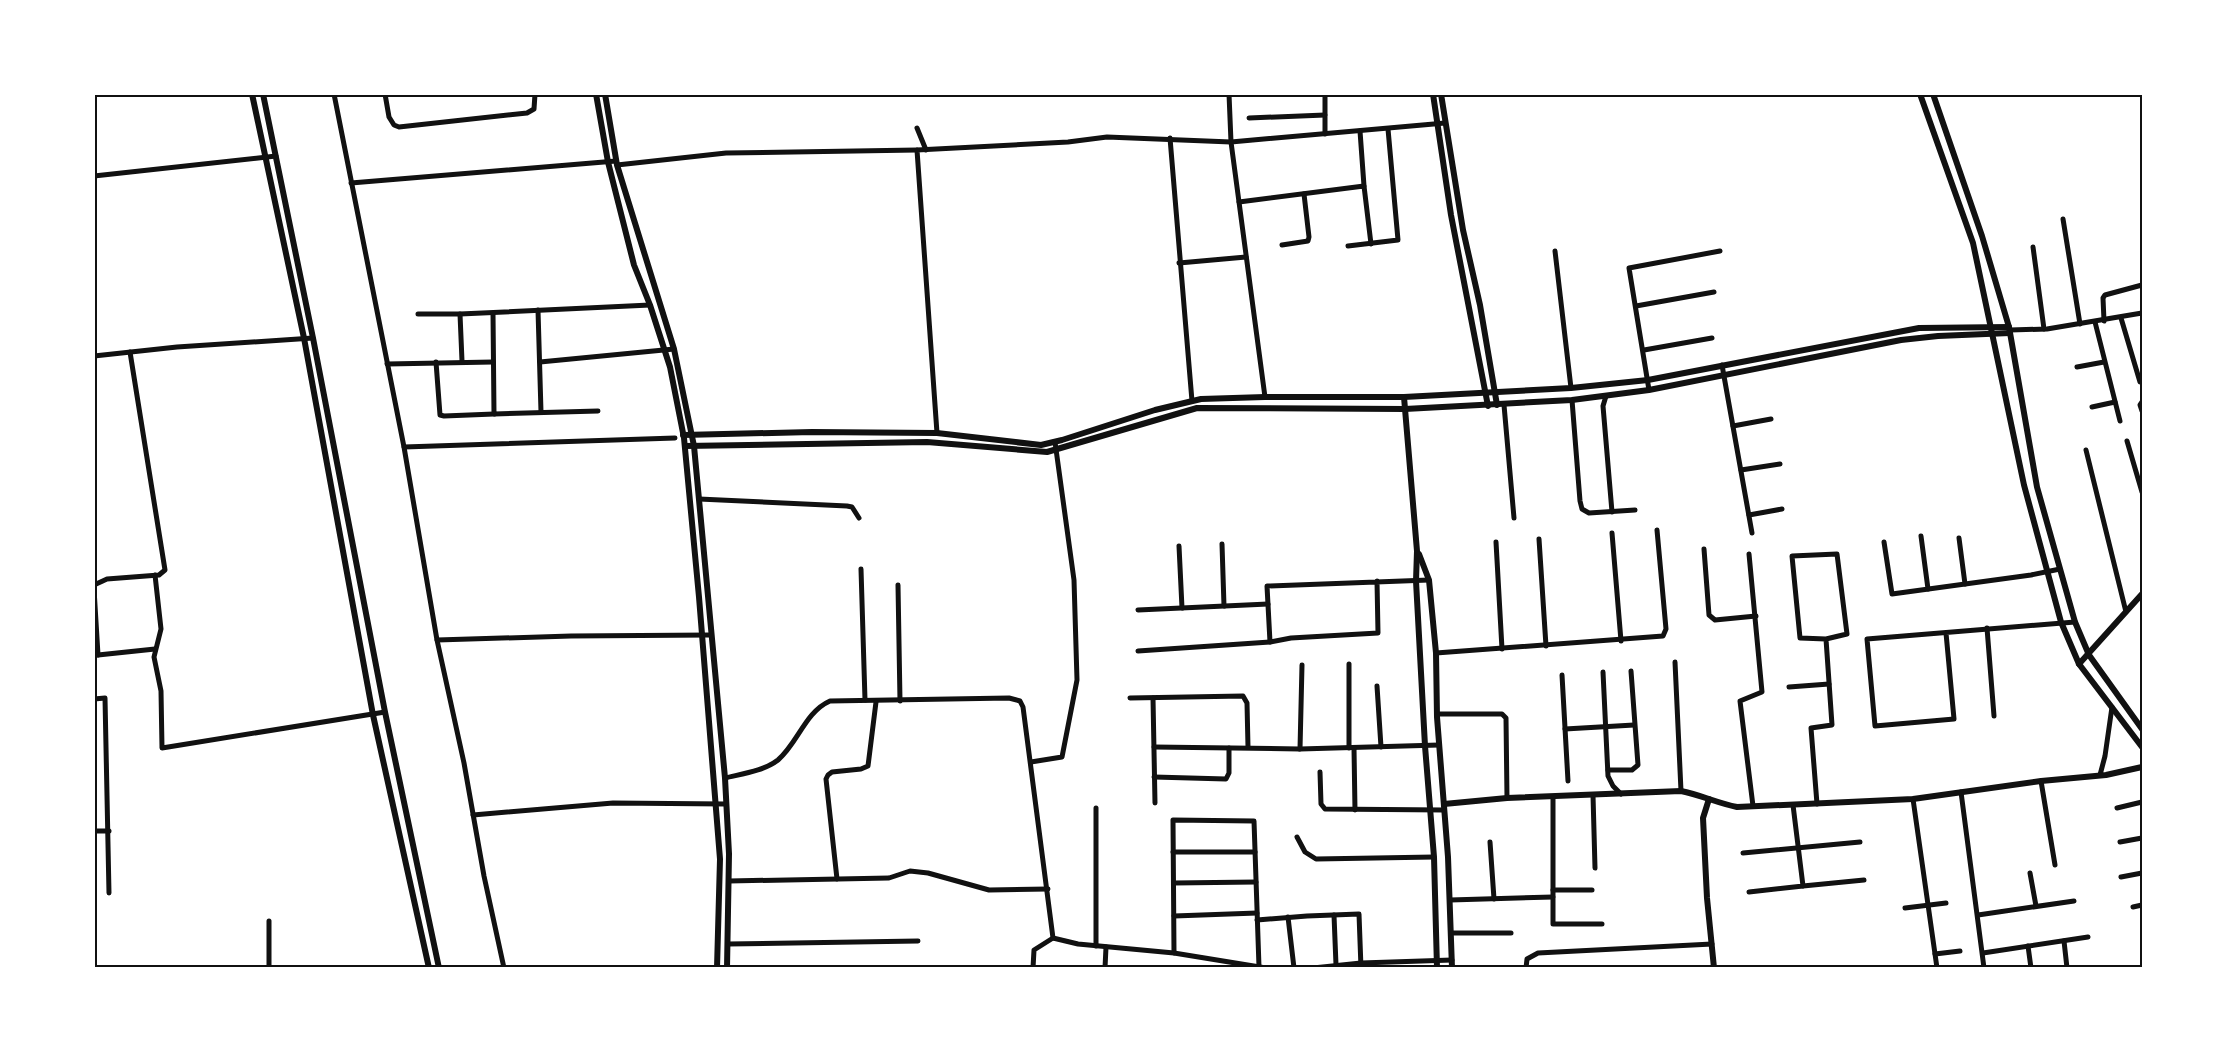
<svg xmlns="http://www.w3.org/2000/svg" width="2237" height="1062" font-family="'Titillium Web',sans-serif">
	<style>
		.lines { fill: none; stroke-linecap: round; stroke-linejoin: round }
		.minor { stroke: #111; stroke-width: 5 }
		.tertiary { stroke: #111; stroke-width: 6 }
		.neatline { fill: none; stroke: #111; stroke-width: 2 }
	</style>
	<rect width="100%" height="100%" fill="#fff"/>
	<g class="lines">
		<g class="minor">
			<polyline points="334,94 404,447 437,640 464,763 484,876 504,968"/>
			<polyline points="385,94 389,117 394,125 399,127 527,113 534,109 535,94"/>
			<polyline points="1229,94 1231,142 1265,397"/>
			<polyline points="1249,118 1325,115"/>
			<polyline points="917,128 926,150"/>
			<polyline points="1360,131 1364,186"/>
			<polyline points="1325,134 1325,94"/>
			<polyline points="1170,138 1192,401"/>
			<polyline points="617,165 726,153 917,150"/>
			<polyline points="94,176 276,156"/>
			<polyline points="351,183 616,161"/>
			<polyline points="1239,202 1364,186 1371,244"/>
			<polyline points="2063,219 2080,324"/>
			<polyline points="1282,245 1308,241 1309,237 1304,194"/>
			<polyline points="1348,246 1398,240 1388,129"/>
			<polyline points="2033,247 2044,329"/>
			<polyline points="1555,251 1571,388"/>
			<polyline points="1179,263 1246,257"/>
			<polyline points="1636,306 1714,292"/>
			<polyline points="538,310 541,412"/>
			<polyline points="493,313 494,414 598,411"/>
			<polyline points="418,314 460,314 650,305"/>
			<polyline points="460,314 462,361"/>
			<polyline points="2121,318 2140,382 2142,382"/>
			<polyline points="2104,321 2103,298 2105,295 2142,285"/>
			<polyline points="2095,322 2120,421"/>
			<polyline points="2010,330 2047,329 2142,313"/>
			<polyline points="1644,350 1712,338"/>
			<polyline points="94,356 177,347 313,338"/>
			<polyline points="436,362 440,415 444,416 494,414"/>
			<polyline points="540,362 674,349"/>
			<polyline points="387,364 493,362"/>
			<polyline points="1722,365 1752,533"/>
			<polyline points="2077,367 2104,362"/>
			<polyline points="1649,390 1629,268 1720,251"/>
			<polyline points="1606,396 1603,406 1612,512"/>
			<polyline points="1572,400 1580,501 1582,509 1589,513 1635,510"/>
			<polyline points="2142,402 2140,405 2142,411"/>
			<polyline points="1504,405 1514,518"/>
			<polyline points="2092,407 2115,402"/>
			<polyline points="1733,426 1771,419"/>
			<polyline points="937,433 917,150 1068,142 1107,137 1231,142 1445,123"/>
			<polyline points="2127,441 2142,492"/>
			<polyline points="404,447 675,438"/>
			<polyline points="2086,450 2126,612"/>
			<polyline points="1741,470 1780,464"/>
			<polyline points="699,499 847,506 852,507 859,518"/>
			<polyline points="1749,515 1782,509"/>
			<polyline points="1612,533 1621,641"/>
			<polyline points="1921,536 1928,589"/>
			<polyline points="1959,538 1965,584"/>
			<polyline points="1539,539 1546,646"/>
			<polyline points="1496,542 1502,649"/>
			<polyline points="1884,542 1892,594 2031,575 2060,569"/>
			<polyline points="1222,544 1224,606"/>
			<polyline points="1179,546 1182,608"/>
			<polyline points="1704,549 1709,615 1715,620 1756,616"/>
			<polyline points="1749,554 1762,692 1740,701 1753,806"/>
			<polyline points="861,569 865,700"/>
			<polyline points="155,575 161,629 154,657 161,691 162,748 385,712"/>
			<polyline points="1377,581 1378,633 1291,638 1270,642 1267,586 1429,580"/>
			<polyline points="94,585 107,579 159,575 165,570 130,352"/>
			<polyline points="898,585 900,701"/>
			<polyline points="94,589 98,655 94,655"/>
			<polyline points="1138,610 1268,604"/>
			<polyline points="1987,628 1994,716"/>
			<polyline points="1946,633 1954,719 1875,726 1867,639 2075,622"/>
			<polyline points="437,640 571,636 710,635"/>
			<polyline points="1138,651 1270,642"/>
			<polyline points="1436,653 1663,636 1666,629 1657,530"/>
			<polyline points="98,655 155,649"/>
			<polyline points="1675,662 1681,791"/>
			<polyline points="1349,664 1349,748"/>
			<polyline points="1603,672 1608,776 1613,786 1621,794"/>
			<polyline points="1562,675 1568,781"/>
			<polyline points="1377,686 1381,747"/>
			<polyline points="1789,687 1829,684"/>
			<polyline points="1130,698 1243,696 1247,703 1248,747"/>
			<polyline points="1153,698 1155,803"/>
			<polyline points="94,699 105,698 109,893"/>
			<polyline points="1437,714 1502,714 1506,718 1507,798"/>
			<polyline points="1565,729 1634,725"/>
			<polyline points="1154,747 1300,749 1439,745"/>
			<polyline points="1354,748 1355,810"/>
			<polyline points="1300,749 1302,665"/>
			<polyline points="1031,762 1062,757 1077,680 1074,580 1055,442"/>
			<polyline points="1608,770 1632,770 1638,765 1631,671"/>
			<polyline points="1320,772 1321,804 1325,809 1444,810"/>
			<polyline points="2100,775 2105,756 2112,707"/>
			<polyline points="1154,777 1226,779 1229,773 1229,748"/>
			<path d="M725 778C741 774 764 771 778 760 798 743 805 712 830 701L1009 698 1020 701 1023 707 1053 938 1078 944 1174 953 1266 968"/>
			<polyline points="2041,781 2055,865"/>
			<polyline points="1961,792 1984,968"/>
			<polyline points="1593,795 1595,868"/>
			<polyline points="1553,797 1553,924 1602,924"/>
			<polyline points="1913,799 1937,968"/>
			<polyline points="1817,804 1811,728 1832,725 1826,639 1847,634 1837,554 1792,556 1800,638 1826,639"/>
			<polyline points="2117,808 2142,802"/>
			<polyline points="473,815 613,803 726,804"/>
			<polyline points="94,831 109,831"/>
			<polyline points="1297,837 1305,852 1316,859 1434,857"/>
			<polyline points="1490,842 1494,899"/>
			<polyline points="2120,842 2142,838"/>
			<polyline points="1173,852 1255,852"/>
			<polyline points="1743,853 1860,842"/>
			<polyline points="2030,873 2036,906"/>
			<polyline points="2121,877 2142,873"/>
			<polyline points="837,879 826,779 828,775 832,772 861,769 868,766 876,702"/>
			<polyline points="729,881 889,878 910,871 928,873 989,890 1048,889"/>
			<polyline points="1174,883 1256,882"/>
			<polyline points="1803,886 1864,880"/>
			<polyline points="1553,890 1592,890"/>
			<polyline points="1749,892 1803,886 1793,805"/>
			<polyline points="1450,900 1553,897"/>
			<polyline points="2133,907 2142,905"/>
			<polyline points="1905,908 1946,903"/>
			<polyline points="1334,915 1336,965"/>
			<polyline points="1978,915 2074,901"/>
			<polyline points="1174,916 1257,913"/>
			<polyline points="1288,917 1294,968"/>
			<polyline points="1257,920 1307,916 1359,914 1361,968"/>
			<polyline points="269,921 269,968"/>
			<polyline points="1451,933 1511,933"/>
			<polyline points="2064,941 2067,968"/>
			<polyline points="728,944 918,941"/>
			<polyline points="1096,946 1096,808"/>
			<polyline points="2028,946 2031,968"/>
			<polyline points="1174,953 1173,820 1254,821 1259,967"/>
			<polyline points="1983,953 2088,937"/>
			<polyline points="1935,954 1960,951"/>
			<polyline points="1033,968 1034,950 1053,938"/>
			<polyline points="1105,968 1106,947"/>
			<polyline points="1313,968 1361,963 1452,960"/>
			<polyline points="1526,968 1527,959 1538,953 1712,944"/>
		</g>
		<g class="tertiary">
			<polyline points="252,94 304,338 373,715 429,968"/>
			<polyline points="263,94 313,338 385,712 439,968"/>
			<polyline points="596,94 608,162 634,265 650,305 670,367 684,438 699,597 720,859 717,968"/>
			<polyline points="605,94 617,165 674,349 694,446 725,778 729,854 727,968"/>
			<polyline points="1433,94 1451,215 1488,406"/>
			<polyline points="1441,94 1463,230 1480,305 1497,405"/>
			<polyline points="1920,94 1973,243 2024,485 2061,622 2079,664 2142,747"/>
			<polyline points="1933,94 1982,236 2009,327 2037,487 2075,622 2089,655 2142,729"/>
			<polyline points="1404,397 1417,551 1416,581 1425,746 1434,857 1437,968"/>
			<polyline points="683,435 812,432 937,433 1041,445 1062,440 1155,410 1201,399 1265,397 1404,397 1571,388 1648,380 1919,328 2009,327"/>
			<polyline points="685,446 927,442 1047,452 1197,408 1405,409 1572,400 1649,390 1901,340 1938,336 2010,333"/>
			<polyline points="1419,554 1429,580 1436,653 1437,717 1448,857 1452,968"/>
			<polyline points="2079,664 2142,594"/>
			<polyline points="1709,799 1703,818 1707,898 1714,968"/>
			<path d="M1444 804 1507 798 1681 791C1701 795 1717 803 1737 807L1913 799 2041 781 2106 775 2142 767"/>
		</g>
	</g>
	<rect width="2237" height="1062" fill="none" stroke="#ffffff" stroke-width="192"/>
	<rect x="96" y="96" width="2045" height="870" class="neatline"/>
</svg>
